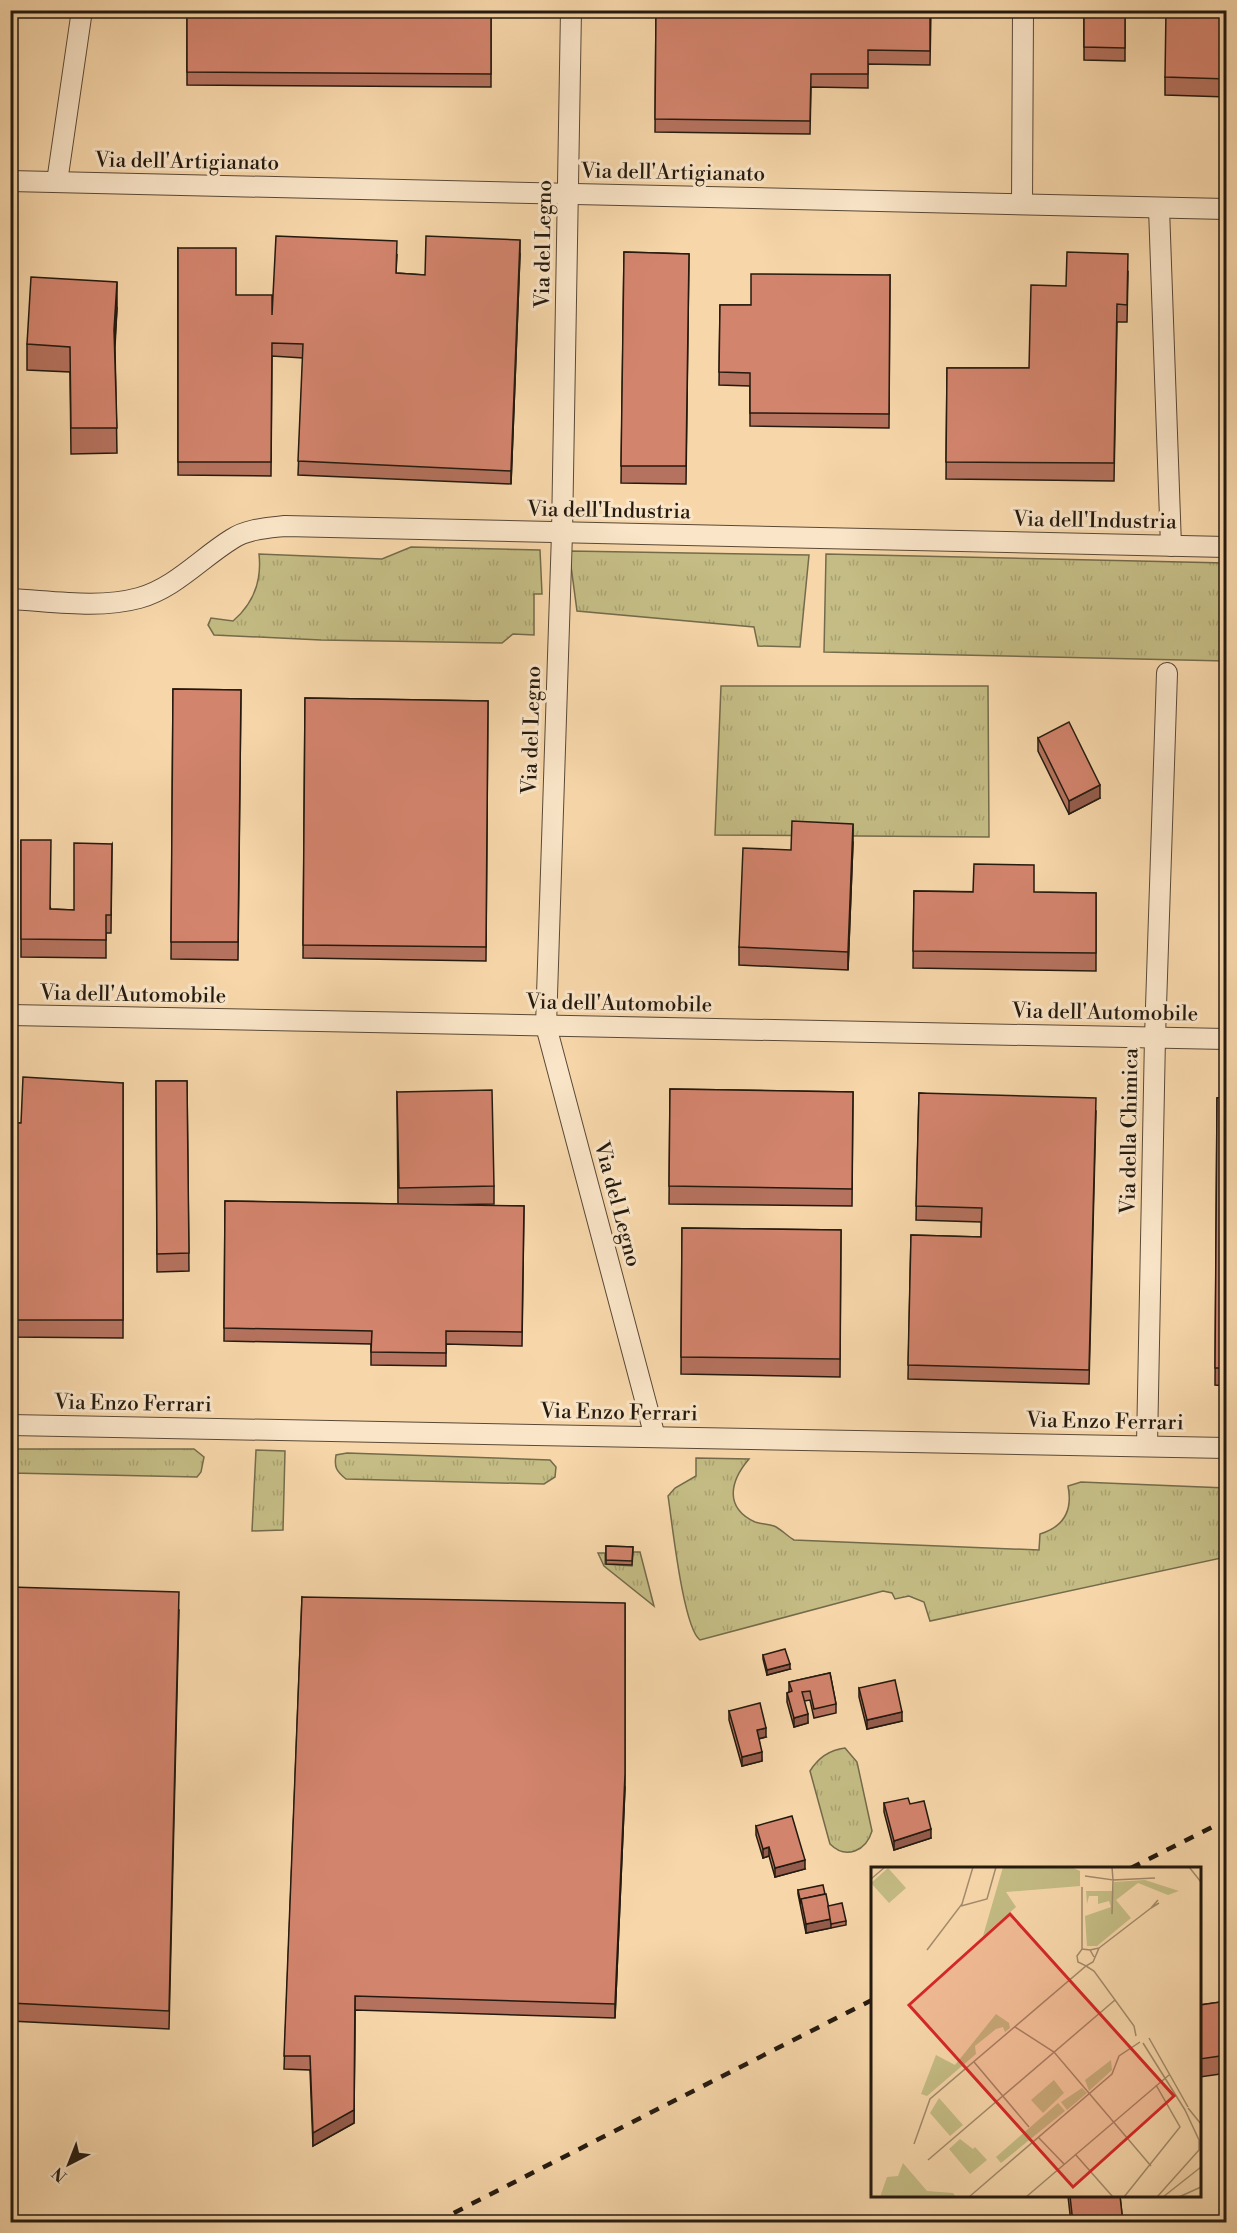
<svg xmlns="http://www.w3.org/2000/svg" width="1237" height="2233" font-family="'Libre Bodoni',serif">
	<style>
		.grass { fill: url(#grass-tufts); stroke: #746b4a; stroke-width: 1.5 }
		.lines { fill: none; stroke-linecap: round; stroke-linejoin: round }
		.street-casing { stroke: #594936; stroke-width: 22 }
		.street { stroke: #fae5c8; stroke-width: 20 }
		.rail { stroke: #241a0f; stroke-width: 4.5; stroke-dasharray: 10 10; stroke-linecap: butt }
		.wall { fill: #b5725e; stroke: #241a0f; stroke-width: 1.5 }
		.shaded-wall { fill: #945c4c; stroke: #241a0f; stroke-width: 1.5 }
		.building { fill: #d3846d; stroke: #241a0f; stroke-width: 1.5 }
		.labels { text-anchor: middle; stroke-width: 6; stroke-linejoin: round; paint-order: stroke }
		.street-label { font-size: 21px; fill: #241a0f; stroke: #fae5c8 }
		.inset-road { fill: none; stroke: #a38b6c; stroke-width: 1.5 }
		.view { fill: #d62828; fill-opacity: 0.15; stroke: #d62828; stroke-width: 3 }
		.inset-edge { fill: none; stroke: #241a0f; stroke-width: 3 }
	</style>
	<defs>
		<pattern id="grass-tufts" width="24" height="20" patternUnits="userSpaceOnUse" patternTransform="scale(1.5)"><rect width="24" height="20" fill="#c4bc84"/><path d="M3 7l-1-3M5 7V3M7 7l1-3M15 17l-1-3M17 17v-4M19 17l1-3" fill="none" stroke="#a8a171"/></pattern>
	</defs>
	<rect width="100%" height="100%" fill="#f7d7aa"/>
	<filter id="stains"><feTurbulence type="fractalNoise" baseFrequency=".00333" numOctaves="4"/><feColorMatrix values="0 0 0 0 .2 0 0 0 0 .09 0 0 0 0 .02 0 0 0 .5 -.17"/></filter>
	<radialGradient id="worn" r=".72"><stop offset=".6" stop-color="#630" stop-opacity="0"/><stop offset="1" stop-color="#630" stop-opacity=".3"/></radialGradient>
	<g class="grass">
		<path d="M411 547 540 550 542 594H534V635L513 634 502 643 321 640 214 635 208 625 211 618 233 621C254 603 262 581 259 554L382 559Z"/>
		<polygon points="569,551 809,555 800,647 758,646 754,627 577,611"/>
		<polygon points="826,554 1226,563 1226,661 824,652"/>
		<polygon points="721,686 988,686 989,837 715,835"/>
		<polygon points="11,1449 194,1449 204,1457 201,1472 197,1477 11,1473"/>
		<polygon points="256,1450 285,1451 283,1530 252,1531"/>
		<path d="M347 1453 550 1460 556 1467 555 1477 544 1484 346 1479C336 1471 334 1467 336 1455Z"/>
		<path d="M696 1458 749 1459C731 1480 723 1507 755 1522 761 1524 768 1524 774 1526 781 1529 787 1536 794 1540L1039 1550 1040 1534C1063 1527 1073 1511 1068 1486L1081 1482 1226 1488V1557L930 1621 924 1602 909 1596 895 1599 892 1593 883 1591 700 1640C683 1628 672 1521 668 1496L675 1488 696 1476Z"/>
		<polygon points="633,1552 640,1552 654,1606 604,1566 598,1553 605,1553 605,1564 632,1566"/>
		<path d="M845 1748 857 1762 872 1831C866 1851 846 1860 830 1844L810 1771C818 1758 829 1750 845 1748Z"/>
	</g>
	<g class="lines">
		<defs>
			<g id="street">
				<polyline points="571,10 562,533 546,1026 655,1437"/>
				<polyline points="10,181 1226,209"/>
				<polyline points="57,182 82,10"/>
				<polyline points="1022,204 1023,10"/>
				<polyline points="1159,208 1171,546"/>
				<path d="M10 599C51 601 99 609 139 598 175 588 201 558 232 539 247 529 267 528 285 526L1226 547"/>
				<polyline points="10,1015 1226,1039"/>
				<polyline points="10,1425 1226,1448"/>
				<polyline points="1147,1445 1155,1037 1167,673"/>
			</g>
		</defs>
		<use href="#street" class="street-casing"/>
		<use href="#street" class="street"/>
		<g class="rail">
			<polyline points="1131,1868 1226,1820"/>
			<polyline points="436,2222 872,2000"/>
		</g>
	</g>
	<g class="wall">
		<polygon points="187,10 491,10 491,87 187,85"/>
		<polygon points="656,10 931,10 930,65 868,64 868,88 811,87 810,134 655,132"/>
		<polygon points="1084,10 1125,10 1125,61 1084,60"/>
		<polygon points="1227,10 1227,97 1165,95 1165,77"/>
		<polygon points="178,248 236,295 272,314 397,255 396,273 425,275 520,254 511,484 298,475 303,358 272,356 271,476 178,475"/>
		<polygon points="624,252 689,254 686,484 621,483"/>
		<polygon points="1128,272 1127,322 1117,322 1114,481 946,479 947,368 1029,368"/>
		<polygon points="890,275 889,428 750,426 750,386 719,385 720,305 751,305"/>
		<polygon points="117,308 115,347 117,453 71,454 70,372 27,370 27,344"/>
		<polygon points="173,689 241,690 238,960 171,959"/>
		<polygon points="305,698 488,701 486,961 303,958"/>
		<polygon points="1038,738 1100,798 1069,814 1038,751"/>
		<polygon points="21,840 51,909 74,910 112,844 111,933 106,933 106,958 21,957"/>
		<polygon points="853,842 848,970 739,965 739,947 791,850"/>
		<polygon points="914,891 1096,893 1096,971 913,968"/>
		<polygon points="156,1081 187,1081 189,1271 157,1272"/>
		<polygon points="123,1083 123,1338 10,1337 10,1123 21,1123"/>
		<polygon points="670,1089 853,1092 852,1206 669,1204"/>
		<polygon points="397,1092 494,1186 494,1204 439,1205 524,1206 522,1346 446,1344 446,1366 371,1365 371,1344 224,1341 225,1201 398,1204"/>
		<polygon points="919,1093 1096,1111 1089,1384 908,1379 911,1235 981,1237 981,1222 916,1220"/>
		<polygon points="1217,1098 1227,1098 1227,1386 1215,1385"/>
		<polygon points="682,1228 841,1230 840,1377 681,1374"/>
		<polygon points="606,1546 633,1547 632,1565 606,1564"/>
		<polygon points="10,1587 179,1610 169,2029 10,2021"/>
		<polygon points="302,1597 625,1787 615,2018 355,2010 354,2123 313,2146 310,2070 284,2069"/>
		<polygon points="763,1655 790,1669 767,1675 763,1659"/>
		<polygon points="830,1673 836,1704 836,1713 814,1718 810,1700 804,1701 808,1723 794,1727 787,1702 787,1693 789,1692 789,1682"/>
		<polygon points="859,1688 902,1721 867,1729 859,1697"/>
		<polygon points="729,1711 766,1737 759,1739 762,1761 742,1766 729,1720"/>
		<polygon points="884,1803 910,1804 931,1838 894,1850 884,1812"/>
		<polygon points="756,1826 805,1869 775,1877 769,1856 763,1858 756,1835"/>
		<polygon points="798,1890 828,1906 846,1921 846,1925 806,1933 798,1894"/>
		<polygon points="1227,2001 1227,2073 1200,2077 1200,2005"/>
		<polygon points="1068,2196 1120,2196 1123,2223 1071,2223"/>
	</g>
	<g class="shaded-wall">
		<polygon points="520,240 520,254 511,484 511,471"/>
		<polygon points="117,282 117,308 114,355 114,330"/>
		<polygon points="1100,785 1100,798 1069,814 1069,801"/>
		<polygon points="853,824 853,842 848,970 848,952"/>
		<polygon points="625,1603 625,1787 615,2018 615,2004"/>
		<polygon points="790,1664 790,1669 767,1675 767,1670"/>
		<polygon points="902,1712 902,1721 867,1729 867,1720"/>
		<polygon points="808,1714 808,1723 794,1727 794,1718"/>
		<polygon points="766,1728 766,1737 757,1739 757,1730"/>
		<polygon points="762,1752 762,1761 742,1766 742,1757"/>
		<polygon points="931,1829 931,1838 894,1850 894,1841"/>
		<polygon points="769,1847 769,1856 763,1858 763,1849"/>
		<polygon points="805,1860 805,1869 775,1877 775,1868"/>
		<polygon points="831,1919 831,1928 806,1933 806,1924"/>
		<polygon points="355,1996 354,2123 313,2146 313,2133"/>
	</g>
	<g class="building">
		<polygon points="187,10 491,10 491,74 187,72"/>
		<polygon points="656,10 930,10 930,51 868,50 868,74 811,74 810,121 655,119"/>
		<polygon points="1084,10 1125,10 1125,48 1084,47"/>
		<polygon points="1166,10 1227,10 1227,79 1165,77"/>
		<polygon points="276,236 397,241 396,273 425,275 426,236 520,240 511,471 298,461 303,344 272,343 271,462 178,462 178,248 236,248 236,295 272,295 272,315"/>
		<polygon points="624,252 689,254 686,466 621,466"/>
		<polygon points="1067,252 1128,254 1127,305 1117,304 1114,463 946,462 947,368 1029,368 1031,285 1066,286"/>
		<polygon points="751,274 890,275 889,414 750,413 750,373 719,372 720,305 751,305"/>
		<polygon points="31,277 117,282 114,330 117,428 71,428 70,347 27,344"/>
		<polygon points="173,689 241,690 238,942 171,942"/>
		<polygon points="305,698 488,701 486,947 303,945"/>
		<polygon points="1069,722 1100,785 1069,801 1038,738"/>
		<polygon points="792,821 853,824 848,952 739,947 743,848 791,850"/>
		<polygon points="21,840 51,840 50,909 74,910 74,843 112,844 111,915 106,915 106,940 21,939"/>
		<polygon points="974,864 1034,865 1034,892 1096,893 1096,953 913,951 914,891 973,892"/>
		<polygon points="23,1077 123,1083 123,1320 10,1320 10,1123 21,1123"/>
		<polygon points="156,1081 187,1081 189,1253 157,1254"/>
		<polygon points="670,1089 853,1092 852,1189 669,1186"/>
		<polygon points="492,1090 494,1186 399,1188 397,1092"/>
		<polygon points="919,1093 1096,1098 1089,1370 908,1365 911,1235 981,1237 982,1208 916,1206"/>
		<polygon points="1217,1098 1227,1098 1227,1368 1215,1368"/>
		<polygon points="225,1201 524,1206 522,1332 446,1331 446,1353 371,1352 372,1331 224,1328"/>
		<polygon points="682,1228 841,1230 840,1359 681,1357"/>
		<polygon points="606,1546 633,1547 632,1561 606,1560"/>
		<polygon points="10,1587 179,1592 169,2011 10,2003"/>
		<polygon points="302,1597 625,1603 625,1774 615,2004 355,1996 354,2110 313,2133 310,2056 284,2056"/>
		<polygon points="785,1649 790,1664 767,1670 763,1655"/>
		<polygon points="830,1673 836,1704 814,1709 810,1691 802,1692 808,1714 794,1718 787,1693 792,1691 789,1682"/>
		<polygon points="895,1680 902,1712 867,1720 859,1688"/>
		<polygon points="760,1703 766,1728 757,1730 762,1752 742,1757 729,1711"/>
		<polygon points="908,1798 910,1804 924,1801 931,1829 894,1841 884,1803"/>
		<polygon points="792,1816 805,1860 775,1868 769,1847 763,1849 756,1826"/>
		<polygon points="823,1885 825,1894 801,1899 801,1904 798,1890"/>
		<polygon points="826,1894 831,1919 806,1924 801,1899"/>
		<polygon points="842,1903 846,1921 831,1924 828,1906"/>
		<polygon points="1227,2001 1227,2055 1200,2059 1200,2005"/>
		<polygon points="1070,2196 1120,2196 1123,2223 1073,2223"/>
	</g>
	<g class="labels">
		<g class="street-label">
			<text transform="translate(187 161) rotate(1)" y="7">Via dell'Artigianato</text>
			<text transform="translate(673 172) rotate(1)" y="7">Via dell'Artigianato</text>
			<text transform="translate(543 244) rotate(-89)" y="7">Via del Legno</text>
			<text transform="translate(609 510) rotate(1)" y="7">Via dell'Industria</text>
			<text transform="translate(1095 520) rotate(1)" y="7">Via dell'Industria</text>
			<text transform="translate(531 730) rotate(-88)" y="7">Via del Legno</text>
			<text transform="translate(133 994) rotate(1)" y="7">Via dell'Automobile</text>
			<text transform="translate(619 1003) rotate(1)" y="7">Via dell'Automobile</text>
			<text transform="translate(1105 1012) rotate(1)" y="7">Via dell'Automobile</text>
			<text transform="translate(1129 1131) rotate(-89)" y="7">Via della Chimica</text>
			<text transform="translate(618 1204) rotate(75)" y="7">Via del Legno</text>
			<text transform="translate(133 1403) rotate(1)" y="7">Via Enzo Ferrari</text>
			<text transform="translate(619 1412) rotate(1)" y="7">Via Enzo Ferrari</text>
			<text transform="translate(1105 1421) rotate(1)" y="7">Via Enzo Ferrari</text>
		</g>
	</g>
	<g transform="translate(871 1867)">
		<rect width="330" height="330" fill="#f7d7aa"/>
		<path d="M132 0H200L209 4V19L135 25 145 40 112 69ZM274 13 308 24 297 28 267 16 245 33 260 51 226 79H216L214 49 240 40 238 34 227 37V29H218L216 37 215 24H242L243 15ZM125 147 138 156 139 161 134 165 132 160 125 162 104 179 105 187 56 229 50 227 65 188 84 198ZM240 193 241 203 218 224 214 213ZM183 213 193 226 172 246 160 233ZM211 221 216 226 196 243 190 235ZM68 231 92 258 79 269 59 246ZM187 236 194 244 130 296 125 290ZM89 272 102 282 104 280 116 293 99 307 78 282ZM32 296 56 324 82 326 85 330H9L16 310 27 309Z" fill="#c4bc84"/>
		<path d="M17 1 35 21 18 36 0 16Z" fill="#c4bc84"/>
		<path class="inset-road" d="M318 0 330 15M214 9 242 13 241 0M0 12 14 0M211 20V82M287 33 280 41 288 36M90 39 116 32 125 0M241 47 242 13 284 11M228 81 280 41M56 83 91 37 102 0M219 83 228 81 222 95 215 99 207 95 206 89 211 82 219 83 223 90M144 160 183 185 280 299M278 171 317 240M272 176 314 243M103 195 158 260M317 241 330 257M167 270 193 297M43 277 59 232 215 99 223 104 263 159 265 169M204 287 242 330M57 293 244 133M98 330 241 207 248 189 269 175M155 330 298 208M253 330 309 260 285 218M286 330 328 283V273L314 243M292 330 330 300M308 330 330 320"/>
		<path class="view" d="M139 47 303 229 202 320 38 138Z"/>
		<rect width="330" height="330" class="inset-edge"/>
	</g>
	<rect width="1237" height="2233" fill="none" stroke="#f7d7aa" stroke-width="36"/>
	<rect x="12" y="12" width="1213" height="2209" fill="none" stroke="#241a0f" stroke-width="3"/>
	<rect x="18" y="18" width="1201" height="2197" fill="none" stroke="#241a0f" stroke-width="1.5"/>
	<g transform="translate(69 2164) rotate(222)" stroke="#fae5c8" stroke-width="4.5" paint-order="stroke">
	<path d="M0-4.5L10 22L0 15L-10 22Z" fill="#241a0f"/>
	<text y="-9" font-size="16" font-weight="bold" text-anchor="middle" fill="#241a0f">N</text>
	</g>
	<rect width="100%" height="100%" filter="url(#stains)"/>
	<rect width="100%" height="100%" fill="url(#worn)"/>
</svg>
